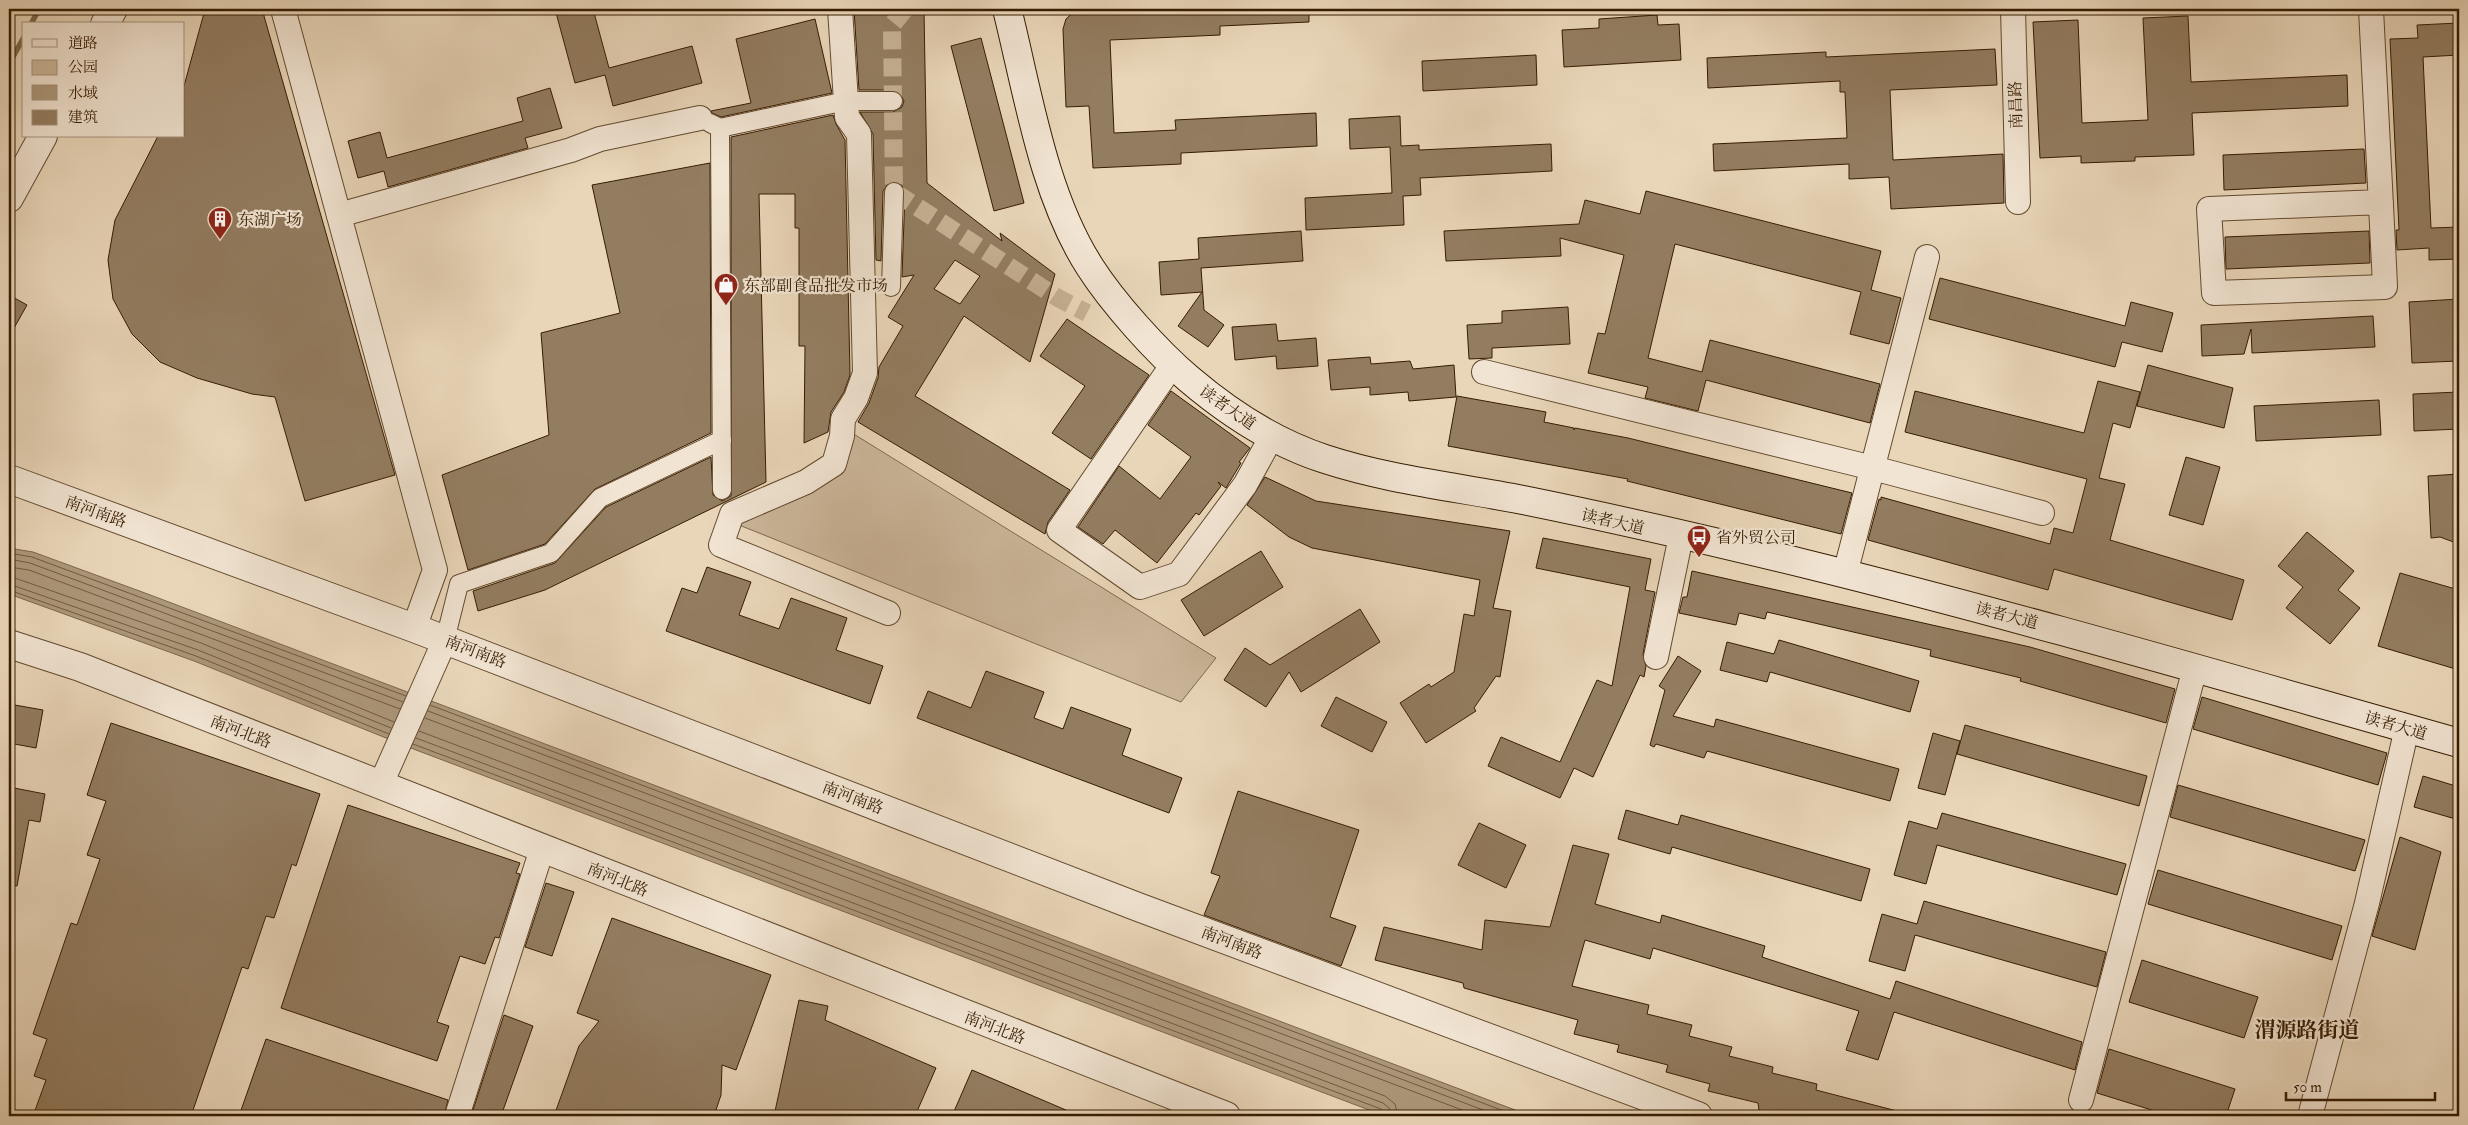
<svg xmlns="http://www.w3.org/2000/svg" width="2468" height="1125" font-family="'IM FELL Double Pica','Noto Serif SC',serif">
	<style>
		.green { fill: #cbb69a; stroke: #80694e }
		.water { fill: #ac977a; stroke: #7d664a }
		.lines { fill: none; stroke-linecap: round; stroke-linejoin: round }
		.shore { stroke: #715a3e; stroke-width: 1 }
		.stream { stroke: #7d664a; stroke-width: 5.5 }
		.building { fill: #937d61; stroke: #361c01; fill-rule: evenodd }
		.pedestrian-tunnel { stroke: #c5b194; stroke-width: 18; stroke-dasharray: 18 9; stroke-linecap: butt }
		.pedestrian-casing { stroke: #634a2f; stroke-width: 20 }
		.minor-casing { stroke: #634a2f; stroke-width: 26 }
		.tertiary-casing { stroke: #634a2f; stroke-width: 30 }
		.secondary-casing { stroke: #361c01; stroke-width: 30 }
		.pedestrian { stroke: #f1e4d2; stroke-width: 18 }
		.minor { stroke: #f1e4d2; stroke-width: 24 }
		.tertiary { stroke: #f1e4d2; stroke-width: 28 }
		.secondary { stroke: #f1e4d2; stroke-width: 28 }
		.labels { text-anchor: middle; stroke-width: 4.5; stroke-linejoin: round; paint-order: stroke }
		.street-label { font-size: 16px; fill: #361c01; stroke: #f1e4d2 }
		.poi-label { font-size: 16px; fill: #361c01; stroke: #f1e4d2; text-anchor: start }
		.district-label { font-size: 21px; font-weight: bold; fill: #361c01; stroke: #f1e4d2 }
	</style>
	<rect width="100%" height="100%" fill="#e9d6b9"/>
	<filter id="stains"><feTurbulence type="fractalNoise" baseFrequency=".004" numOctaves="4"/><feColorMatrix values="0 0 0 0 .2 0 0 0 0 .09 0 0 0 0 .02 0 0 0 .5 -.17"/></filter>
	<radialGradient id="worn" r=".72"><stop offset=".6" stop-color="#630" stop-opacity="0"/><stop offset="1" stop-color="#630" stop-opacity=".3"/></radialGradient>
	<polygon class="green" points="852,433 1216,658 1181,702 739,525 827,465"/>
	<polygon class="water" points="9,548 33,552 145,593 1531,1116 1385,1116 416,750 194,661 9,594"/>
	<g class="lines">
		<g class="shore">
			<polyline points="9,553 32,557 406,696"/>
			<polyline points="9,559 30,563 403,702"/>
			<polyline points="9,567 29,570 400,709"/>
			<polyline points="9,576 201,643 394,722"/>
			<polyline points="9,584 198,650 391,728"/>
			<polyline points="9,590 196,656 389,734"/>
			<polyline points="430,705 1517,1116"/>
			<polyline points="428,711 1499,1116"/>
			<polyline points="425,718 1478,1116"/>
			<polyline points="419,731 1385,1096 1395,1104 1398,1116"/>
			<polyline points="416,738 1383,1103 1389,1108 1391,1116"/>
			<polyline points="413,744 1381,1109 1384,1116"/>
		</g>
		<g class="stream">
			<polyline points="31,24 39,9"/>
			<polyline points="9,64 24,37"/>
		</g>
	</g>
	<g class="building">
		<polygon points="222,9 262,9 395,475 305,501 275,397 252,394 197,378 160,362 132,334 113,299 108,260 115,220 158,136 184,136 184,86 204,13"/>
		<polygon points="555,9 593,9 609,68 692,46 702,83 613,106 605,75 575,83"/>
		<path d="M854 9 924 10 927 183 1002 241 1000 233 1055 274 1030 362 964 316 915 396 1070 490 1048 522 1045 534 858 422 869 403 878 378 879 367 903 326 888 317 914 275 902 277 905 192 903 187 895 181 889 183 883 191 881 261 876 260 873 134 860 112H893L902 107 904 101 899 92 893 90H859ZM955 260 980 276 960 304 934 289Z"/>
		<polygon points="1077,9 1309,9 1309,22 1220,26 1220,35 1110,40 1114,133 1176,130 1175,120 1316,113 1317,146 1181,153 1181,164 1093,168 1089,106 1066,107 1063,29 1066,19"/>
		<polygon points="1657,15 1658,25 1679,24 1681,60 1564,67 1562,30 1599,28 1599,19"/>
		<polygon points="2188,16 2191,82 2347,75 2348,106 2192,113 2194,155 2135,157 2135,161 2081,163 2081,156 2040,158 2033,22 2078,20 2082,123 2148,120 2143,18"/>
		<polygon points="815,19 832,93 721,117 712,113 711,111 751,103 736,39"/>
		<polygon points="2459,23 2459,55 2423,57 2431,228 2459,227 2459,259 2429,260 2429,248 2397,250 2396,230 2399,230 2390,39 2418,38 2417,25"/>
		<polygon points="981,38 1024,203 994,211 951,46"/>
		<polygon points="1995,49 1997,85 1890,90 1893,160 2003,154 2004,203 1891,209 1889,177 1849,179 1849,164 1714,171 1713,144 1847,138 1845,92 1840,92 1840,81 1708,88 1707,58 1826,52 1826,57"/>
		<polygon points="1536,55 1537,85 1423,91 1422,61"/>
		<polygon points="550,88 562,128 525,138 528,148 388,187 384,171 358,178 348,141 380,132 387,158 523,121 517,98"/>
		<polygon points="833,115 836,124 845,140 850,375 844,392 831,412 828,432 804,443 805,346 799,346 799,228 795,228 795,194 759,194 766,482 545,590 478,611 473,591 555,563 606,507 711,457 713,495 722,501 731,496 731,137"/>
		<polygon points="1400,116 1401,146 1419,145 1419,150 1551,144 1552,171 1420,178 1421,195 1403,196 1404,225 1306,230 1305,198 1392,193 1390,147 1350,149 1349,119"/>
		<polygon points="2364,149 2366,183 2224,190 2223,155"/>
		<polygon points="710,163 711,433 595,489 545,544 468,570 442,475 549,435 541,333 620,313 592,185"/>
		<polygon points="1646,191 1881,251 1871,290 1901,298 1889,344 1850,334 1861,292 1675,244 1648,358 1702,372 1710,340 1880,384 1870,423 1706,380 1698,411 1645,398 1648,387 1588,373 1598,333 1605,334 1624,255 1560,238 1561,256 1446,261 1444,231 1579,224 1585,200 1640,214"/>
		<polygon points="1301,231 1303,261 1201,268 1204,310 1224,325 1208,347 1178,326 1202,292 1161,295 1159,262 1199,259 1198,238"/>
		<polygon points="2369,231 2370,263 2226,269 2225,237"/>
		<polygon points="1940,278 2125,326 2131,302 2173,313 2162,352 2122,342 2115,367 1929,319"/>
		<polygon points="9,295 27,305 9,337"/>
		<polygon points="2459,299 2458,361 2412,363 2409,302"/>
		<polygon points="1568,307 1570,344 1492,348 1492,358 1469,359 1467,325 1502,323 1502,311"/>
		<polygon points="2373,316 2375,347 2252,353 2251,329 2244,354 2202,356 2201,325"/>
		<polygon points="1067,319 1149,375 1091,459 1052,433 1085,386 1040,356"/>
		<polygon points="1276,324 1278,341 1316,338 1318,366 1277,369 1276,356 1235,360 1232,327"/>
		<polygon points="1370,357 1371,364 1410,361 1413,369 1454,365 1456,397 1409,401 1408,392 1370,395 1370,387 1331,390 1328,360"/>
		<polygon points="2148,365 2233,388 2224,428 2137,406"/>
		<polygon points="2098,381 2140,392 2130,428 2113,423 2099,478 2125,484 2110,540 2244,580 2232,620 2054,569 2048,590 1868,540 1879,499 1881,500 1881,497 2050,544 2054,528 2073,533 2087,479 1905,432 1915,391 2084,433"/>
		<polygon points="1171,391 1250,448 1239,462 1241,463 1226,488 1218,482 1221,486 1199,515 1196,513 1157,563 1115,530 1103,544 1078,527 1119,466 1160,499 1191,457 1148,425"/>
		<polygon points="2459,392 2459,429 2414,431 2413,394"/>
		<polygon points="1457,396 1546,412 1544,422 1574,428 1574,430 1575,428 1628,438 1852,493 1841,534 1627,481 1628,479 1448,446"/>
		<polygon points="2379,400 2381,435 2256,441 2254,406"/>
		<polygon points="2186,457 2220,467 2203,525 2169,515"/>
		<polygon points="2459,474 2459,544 2440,537 2431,538 2428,476"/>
		<polygon points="1265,477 1316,501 1510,531 1493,608 1511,611 1500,677 1496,676 1474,708 1476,711 1426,743 1400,703 1429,684 1431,687 1454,672 1464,614 1474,616 1480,580 1312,548 1289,537 1247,505"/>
		<polygon points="2307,532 2354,571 2338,590 2360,608 2330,644 2286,608 2303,587 2278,566"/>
		<polygon points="1543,538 1651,559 1645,590 1655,592 1643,654 1646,666 1644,677 1640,675 1593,777 1574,768 1560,798 1488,766 1501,737 1560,762 1597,680 1612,686 1630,587 1536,568"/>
		<polygon points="1261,551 1283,587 1204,636 1181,600"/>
		<polygon points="707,567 751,582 739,615 779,629 791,598 847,618 836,650 883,666 870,704 666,631 682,588 697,593"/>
		<polygon points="1692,571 2030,647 2175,689 2166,723 2020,681 2021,678 1930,656 1931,650 1767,612 1765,619 1739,613 1736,625 1679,613 1683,597 1687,597"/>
		<polygon points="2400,573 2459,590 2459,670 2378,646"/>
		<polygon points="1360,609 1380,642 1301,692 1289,672 1266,707 1224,680 1245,648 1270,665"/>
		<polygon points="1779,640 1919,681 1910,712 1770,672 1767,682 1720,670 1727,642 1774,654"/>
		<polygon points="1678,656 1701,671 1673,716 1714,727 1716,719 1899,769 1890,801 1707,751 1704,758 1656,744 1654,747 1650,745 1665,690 1659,686"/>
		<polygon points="986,671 1044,692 1034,718 1063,729 1071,707 1131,729 1122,755 1182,778 1169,813 917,718 928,691 971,708"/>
		<polygon points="1336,697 1387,722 1372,752 1321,726"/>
		<polygon points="2202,697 2387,753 2378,785 2193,729"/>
		<polygon points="9,704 43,710 36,748 9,743"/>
		<polygon points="111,723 320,794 296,866 292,864 274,918 266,916 248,969 242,967 191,1116 33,1116 46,1080 34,1076 47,1039 33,1034 71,923 77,925 100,859 87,855 106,801 87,795"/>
		<polygon points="1965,725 2147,776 2139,806 1957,754"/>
		<polygon points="1933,733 1960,741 1945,795 1918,788"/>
		<polygon points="2423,776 2459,787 2459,820 2414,807"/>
		<polygon points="2178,785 2365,840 2355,871 2170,817"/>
		<polygon points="9,787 45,794 40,822 29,820 17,886 9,885"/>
		<polygon points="1238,791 1359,830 1330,917 1356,926 1341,966 1204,915 1220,876 1211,873"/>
		<polygon points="348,805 520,863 516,873 520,874 499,938 495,937 485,964 460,956 437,1022 449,1026 437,1061 281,1008"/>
		<polygon points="1626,810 1678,825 1681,815 1870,869 1861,901 1672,847 1670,854 1618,839"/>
		<polygon points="1942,813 2126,864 2117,895 1937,845 1926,884 1894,875 1909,821 1937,829"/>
		<polygon points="1479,823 1526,845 1506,888 1458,865"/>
		<polygon points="2400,837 2441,852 2415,950 2372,936"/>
		<polygon points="1573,845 1609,854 1595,904 1660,923 1662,915 1765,946 1762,957 1890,999 1896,981 2082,1042 2075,1070 1894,1012 1878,1060 1846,1050 1859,1011 1653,948 1650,959 1585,940 1572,986 1649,1005 1647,1014 1692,1025 1689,1036 1732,1047 1729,1056 1773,1067 1772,1073 1817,1084 1816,1090 1897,1111 1896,1116 1785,1116 1759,1110 1758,1103 1708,1091 1710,1084 1666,1072 1668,1065 1617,1052 1619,1045 1574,1034 1578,1020 1464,988 1463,983 1375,960 1384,927 1482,950 1485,920 1550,927"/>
		<polygon points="2158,870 2342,926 2332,960 2148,904"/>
		<polygon points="546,883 574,892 552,956 525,947"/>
		<polygon points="1924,901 2106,952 2097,987 1915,935 1905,971 1869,961 1882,914 1917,924"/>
		<polygon points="612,918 771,975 736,1070 722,1065 721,1095 714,1116 554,1116 579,1046 599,1021 577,1013"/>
		<polygon points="2142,960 2258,997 2244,1038 2129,1002"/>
		<polygon points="799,1000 828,1006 825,1020 936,1068 915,1116 774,1116"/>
		<polygon points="504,1015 533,1026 501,1116 471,1116"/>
		<polygon points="266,1039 448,1100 444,1116 239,1116"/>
		<polygon points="2109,1049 2235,1089 2226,1116 2171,1116 2097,1093"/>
		<polygon points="972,1070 1080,1116 952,1116"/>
	</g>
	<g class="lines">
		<polyline class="pedestrian-tunnel" points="905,9 892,25 894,192 1058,298 1087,313"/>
		<defs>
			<g id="pedestrian">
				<polyline points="710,123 720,128 846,101 893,101"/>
				<polyline points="720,128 722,490"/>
				<polyline points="891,287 894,192"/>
				<polyline points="445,640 459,584 551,553 600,498 722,440"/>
			</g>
			<g id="minor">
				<polyline points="283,9 435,570 414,628"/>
				<polyline points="840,9 847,117 859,134 865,373 856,398 843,419 842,436 834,464 806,482 732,514 721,545 888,613"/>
				<polyline points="2013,9 2018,202"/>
				<path d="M2371 9C2375 101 2381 194 2385 287L2214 293 2209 209 2381 202"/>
				<polyline points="339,215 571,150 600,139 700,118"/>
				<polyline points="1173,364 1059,530 1140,587 1179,574 1245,485 1272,436"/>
				<polyline points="1484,372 1873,468 2042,513"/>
				<polyline points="1845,574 1927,257"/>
				<polyline points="1656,657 1681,536"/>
				<polyline points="380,786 445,640"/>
				<polyline points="2081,1100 2195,668"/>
				<polyline points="457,1116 542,849"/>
				<polyline points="2310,1116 2367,903 2407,728"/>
			</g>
			<g id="tertiary">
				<polyline points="105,24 113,9"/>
				<polyline points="9,198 43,136"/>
				<polyline points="9,479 414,628 1138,907 1698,1116"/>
				<polyline points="9,644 80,667 1226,1116"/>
			</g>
			<path id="secondary" d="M1007 9C1028 93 1043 194 1090 267 1113 303 1157 352 1189 379 1229 413 1275 443 1325 459 1389 480 1457 487 1523 500 1617 519 1712 541 1806 564 2025 618 2242 682 2459 743"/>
		</defs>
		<use href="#pedestrian" class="pedestrian-casing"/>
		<use href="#minor" class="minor-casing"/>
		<use href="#tertiary" class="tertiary-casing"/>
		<use href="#secondary" class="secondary-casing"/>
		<use href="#pedestrian" class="pedestrian"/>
		<use href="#minor" class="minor"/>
		<use href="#tertiary" class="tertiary"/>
		<use href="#secondary" class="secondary"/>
	</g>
	<defs>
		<symbol id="building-pin" viewBox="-11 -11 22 30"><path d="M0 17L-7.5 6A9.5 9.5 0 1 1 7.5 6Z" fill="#8f2418" stroke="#f1e4d2"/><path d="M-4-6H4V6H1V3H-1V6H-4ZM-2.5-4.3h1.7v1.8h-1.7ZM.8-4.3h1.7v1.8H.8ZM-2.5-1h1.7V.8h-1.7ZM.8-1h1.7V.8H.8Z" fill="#fff"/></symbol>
		<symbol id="shop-pin" viewBox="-11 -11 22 30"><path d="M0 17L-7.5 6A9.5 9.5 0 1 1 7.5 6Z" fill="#8f2418" stroke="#f1e4d2"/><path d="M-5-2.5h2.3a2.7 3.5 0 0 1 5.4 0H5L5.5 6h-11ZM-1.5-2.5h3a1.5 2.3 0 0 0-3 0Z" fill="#fff"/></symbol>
		<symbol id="bus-pin" viewBox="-11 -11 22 30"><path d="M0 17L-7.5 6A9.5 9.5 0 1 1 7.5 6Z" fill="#8f2418" stroke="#f1e4d2"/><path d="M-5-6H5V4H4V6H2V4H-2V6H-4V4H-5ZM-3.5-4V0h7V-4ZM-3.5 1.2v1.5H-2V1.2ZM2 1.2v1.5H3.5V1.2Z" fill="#fff"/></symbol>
	</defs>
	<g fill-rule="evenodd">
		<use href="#building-pin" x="206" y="205" width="28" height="38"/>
		<use href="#shop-pin" x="712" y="271" width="28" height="38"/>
		<use href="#bus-pin" x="1685" y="523" width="28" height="38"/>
	</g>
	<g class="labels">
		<g class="street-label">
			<text transform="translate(2015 105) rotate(-92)" y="6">南昌路</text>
			<text transform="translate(1228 407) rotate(35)" y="6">读者大道</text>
			<text transform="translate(96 511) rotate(20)" y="6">南河南路</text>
			<text transform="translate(1613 521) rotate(13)" y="6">读者大道</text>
			<text transform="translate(2007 615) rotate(14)" y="6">读者大道</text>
			<text transform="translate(476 651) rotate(21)" y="6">南河南路</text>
			<text transform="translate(2396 725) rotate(16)" y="6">读者大道</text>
			<text transform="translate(241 731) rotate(21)" y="6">南河北路</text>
			<text transform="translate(853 797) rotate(21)" y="6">南河南路</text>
			<text transform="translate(618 879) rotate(22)" y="6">南河北路</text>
			<text transform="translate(1232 942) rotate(21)" y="6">南河南路</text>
			<text transform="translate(995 1027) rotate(21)" y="6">南河北路</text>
		</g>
		<g class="poi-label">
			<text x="238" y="225">东湖广场</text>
			<text x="744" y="291">东部副食品批发市场</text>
			<text x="1716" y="543">省外贸公司</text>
		</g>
		<g class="district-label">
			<text x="2307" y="1037">渭源路街道</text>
		</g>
	</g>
	<rect width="2468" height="1125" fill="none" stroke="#e9d6b9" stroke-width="30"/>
	<rect x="10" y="10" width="2448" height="1105" fill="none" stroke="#361c01" stroke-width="2.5"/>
	<rect x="15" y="15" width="2438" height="1095" fill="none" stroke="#361c01"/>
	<rect x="22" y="22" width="162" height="115" fill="#f1e4d2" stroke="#a6947e"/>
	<rect x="32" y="39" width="25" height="8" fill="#f1e4d2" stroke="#a6947e"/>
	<text x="68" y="48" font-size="15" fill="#361c01">道路</text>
	<rect x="32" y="60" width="25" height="15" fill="#cbb69a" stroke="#a6947e"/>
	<text x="68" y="72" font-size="15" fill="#361c01">公园</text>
	<rect x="32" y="85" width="25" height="15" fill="#ac977a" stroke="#a6947e"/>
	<text x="68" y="98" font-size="15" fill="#361c01">水域</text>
	<rect x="32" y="110" width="25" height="15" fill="#937d61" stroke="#a6947e"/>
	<text x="68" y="122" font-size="15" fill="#361c01">建筑</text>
	<path d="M2286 1092v8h149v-8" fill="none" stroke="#361c01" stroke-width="2.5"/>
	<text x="2293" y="1092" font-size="15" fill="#361c01" stroke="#f1e4d2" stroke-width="4" paint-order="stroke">50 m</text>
	<rect width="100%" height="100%" filter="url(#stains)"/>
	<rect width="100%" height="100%" fill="url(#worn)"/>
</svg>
